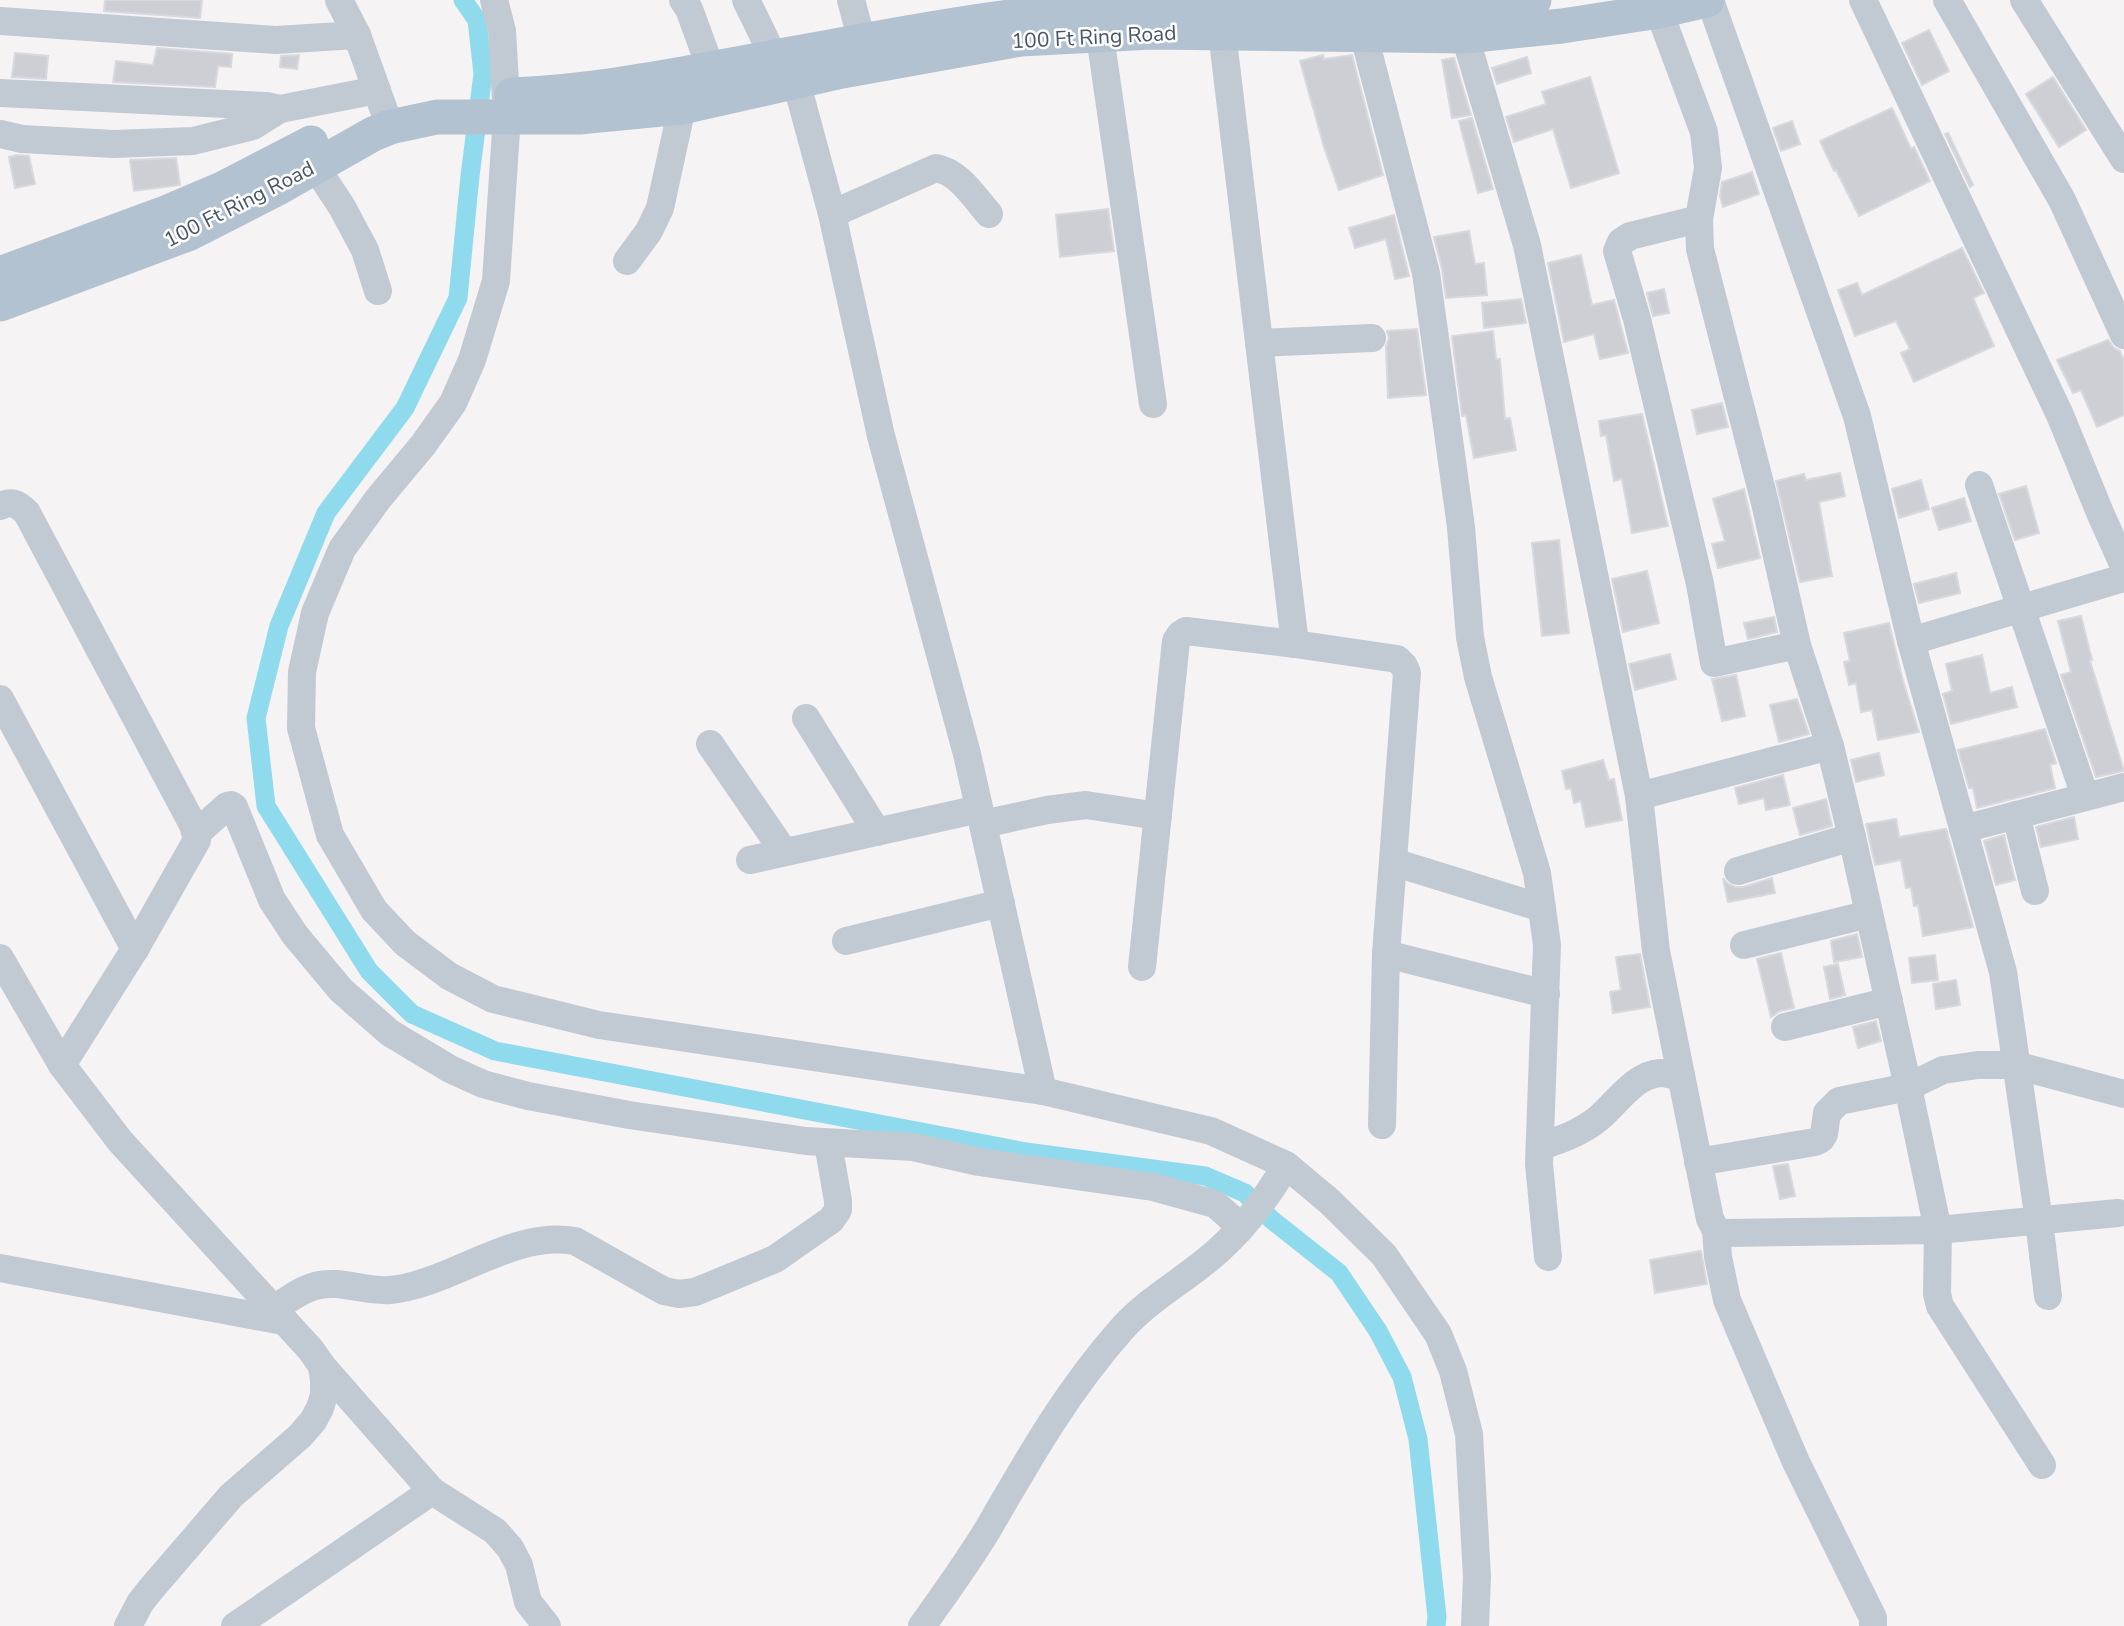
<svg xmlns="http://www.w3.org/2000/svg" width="2124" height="1626" font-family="'Nunito Sans',sans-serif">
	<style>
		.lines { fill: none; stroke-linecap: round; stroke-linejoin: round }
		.canal { stroke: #90daee; stroke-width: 19 }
		.building { fill: #cdcfd5; stroke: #d7d9de; stroke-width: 2 }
		.minor { stroke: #c1cad2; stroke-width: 28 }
		.major { stroke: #b3c2d1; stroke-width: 35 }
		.labels { text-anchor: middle; stroke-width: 5; stroke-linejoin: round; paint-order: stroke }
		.street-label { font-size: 21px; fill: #4a5661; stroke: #fff }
	</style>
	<rect width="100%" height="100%" fill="#f5f3f3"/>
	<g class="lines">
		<polyline class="canal" points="463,0 477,20 483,74 470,176 458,298 405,408 326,513 279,626 256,718 266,806 369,971 412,1014 495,1051 1026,1152 1205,1176 1245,1193 1272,1220 1339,1273 1378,1331 1402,1377 1418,1439 1437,1617 1436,1626"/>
	</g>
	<g class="building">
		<polygon points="105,0 202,0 200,18 104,11"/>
		<polygon points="1929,30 1949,71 1922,85 1902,43"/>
		<polygon points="157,48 232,54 231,67 218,66 215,87 113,82 116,61 153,65"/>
		<polygon points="15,53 48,56 46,79 12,77"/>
		<polygon points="299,55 297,69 280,67 281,56"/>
		<polygon points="1323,55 1324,59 1352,55 1383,175 1339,190 1324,147 1300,61"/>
		<polygon points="1527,57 1531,73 1497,84 1492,68"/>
		<polygon points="1454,58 1471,115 1452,118 1442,60"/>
		<polygon points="1590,77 1619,173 1571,188 1553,129 1514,142 1506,117 1546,104 1542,92"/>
		<polygon points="2053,77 2086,130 2059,147 2026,94"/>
		<polygon points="1892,108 1911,149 1914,147 1930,181 1859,216 1836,170 1834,171 1820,141"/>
		<polygon points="1472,118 1493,189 1478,193 1459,121"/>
		<polygon points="1792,121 1800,144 1781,151 1773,128"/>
		<polygon points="1948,133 1973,185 1970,187 1945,134"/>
		<polygon points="17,155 29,156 35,184 15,188 9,157"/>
		<polygon points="176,158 180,185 134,191 130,160"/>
		<polygon points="1752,172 1759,194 1723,207 1720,196 1722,182"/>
		<polygon points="1108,209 1114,251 1060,257 1056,215"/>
		<polygon points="1394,215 1409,276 1395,279 1386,239 1355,248 1349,228"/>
		<polygon points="1469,231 1475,264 1484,263 1487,295 1446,298 1442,269 1434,237"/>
		<polygon points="1962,248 1984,293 1973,298 1994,346 1914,382 1901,353 1910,349 1896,321 1855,336 1838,290 1857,283 1862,295"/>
		<polygon points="1581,255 1592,305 1614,300 1628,353 1600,359 1594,334 1564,342 1548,263"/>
		<polygon points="1664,289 1669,313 1653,316 1647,293"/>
		<polygon points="1521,299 1526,323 1484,328 1482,303"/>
		<polygon points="1417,329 1426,395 1388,398 1386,347 1389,338 1387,331"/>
		<polygon points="1493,331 1496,359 1500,359 1505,419 1510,418 1516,450 1474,458 1466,415 1462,416 1452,336"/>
		<polygon points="2108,340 2114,348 2120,351 2124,361 2124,415 2097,427 2081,390 2073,393 2057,360"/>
		<polygon points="1722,403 1728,427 1697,434 1692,410"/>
		<polygon points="1642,414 1668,526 1632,533 1622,479 1614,481 1606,435 1601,436 1599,421"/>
		<polygon points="1840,473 1845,496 1819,502 1832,576 1800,582 1776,481 1804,474 1806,480"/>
		<polygon points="1921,480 1929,509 1899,518 1892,489"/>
		<polygon points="2026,486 2039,533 2015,540 1999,494"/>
		<polygon points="1744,489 1760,558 1718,568 1712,544 1725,541 1713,499"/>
		<polygon points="1964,498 1971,521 1939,530 1932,508"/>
		<polygon points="1559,540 1569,633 1542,636 1532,543"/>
		<polygon points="1647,571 1659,623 1623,632 1612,579"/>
		<polygon points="1956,573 1960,593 1919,603 1914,584"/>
		<polygon points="2081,616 2092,660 2090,661 2124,771 2096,777 2061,675 2071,672 2058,621"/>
		<polygon points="1774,617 1777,632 1748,639 1744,623"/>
		<polygon points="1889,623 1903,681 1919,732 1878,740 1872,710 1861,712 1856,683 1849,685 1844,662 1850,661 1844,633"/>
		<polygon points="1670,654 1676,679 1635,690 1629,664"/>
		<polygon points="1982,655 1990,693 2012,687 2017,707 1951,724 1943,694 1952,691 1946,664"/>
		<polygon points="1736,675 1745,716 1722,721 1712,679"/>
		<polygon points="1797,699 1809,734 1779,742 1770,705"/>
		<polygon points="2045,729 2056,763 2050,765 2055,788 1977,808 1973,788 1969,788 1958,750"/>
		<polygon points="1879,753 1884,775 1856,782 1851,760"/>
		<polygon points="1603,760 1609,780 1614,779 1622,820 1586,827 1581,801 1574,803 1571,788 1566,789 1562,771"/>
		<polygon points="1783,775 1790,805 1766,810 1764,798 1739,804 1735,788"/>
		<polygon points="1826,799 1832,826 1800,835 1793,808"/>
		<polygon points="2074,817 2078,839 2041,847 2036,827"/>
		<polygon points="1896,819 1899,837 1946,829 1973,927 1923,936 1918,905 1914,906 1911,887 1906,888 1901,860 1875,865 1866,824"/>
		<polygon points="2004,835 2015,880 1996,885 1984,841"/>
		<polygon points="1723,878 1727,883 1735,887 1743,887 1772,878 1775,893 1728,902"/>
		<polygon points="1857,934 1862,957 1834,962 1831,941"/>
		<polygon points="1781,953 1794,1008 1780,1011 1771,1017 1757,959"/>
		<polygon points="1640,954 1650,1007 1613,1013 1610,992 1621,990 1616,957"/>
		<polygon points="1935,955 1938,980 1912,983 1909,958"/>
		<polygon points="1838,964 1845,995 1830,999 1824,967"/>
		<polygon points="1956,980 1960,1005 1936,1009 1933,984"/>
		<polygon points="1876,1021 1881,1041 1858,1048 1853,1027"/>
		<polygon points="1788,1164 1795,1196 1780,1199 1773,1166"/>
		<polygon points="1701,1251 1707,1284 1655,1293 1650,1260"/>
	</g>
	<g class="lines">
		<g class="minor">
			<polyline points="339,0 357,35 390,127"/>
			<polyline points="494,0 502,31 507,116 496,281 472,360 453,403 423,445 378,499 342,549 315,613 302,672 301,728 330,835 374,910 405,943 449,976 493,999 599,1025 1043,1091 1211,1131 1286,1165 1329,1201 1384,1255 1438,1334 1453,1371 1469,1434 1477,1577 1475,1626"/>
			<polyline points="683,0 689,9 711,69"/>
			<polyline points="746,0 766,41 771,58"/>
			<polyline points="851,0 862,41"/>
			<polyline points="1710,0 1857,416 1911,641 2003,972 2039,1221 2048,1296"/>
			<polyline points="1863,0 2060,415 2101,515 2124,566"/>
			<polyline points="1947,0 2062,200 2124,335"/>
			<polyline points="2024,0 2124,159"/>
			<polyline points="1659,11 1704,132 1708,168 1699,219 1700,249 1765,503 1797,645 1830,746 1852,837 1908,1087 1938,1230 1937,1294 1940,1306 2042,1465"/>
			<polyline points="1097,15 1153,404"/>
			<polyline points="0,21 276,40 357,35"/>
			<polyline points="1222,32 1295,644"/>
			<polyline points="1364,36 1426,273 1461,527 1470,637 1478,677 1537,873 1547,945 1539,1164 1548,1257"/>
			<polyline points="1465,36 1527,245 1574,475 1639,796 1656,951 1710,1219 1716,1230 1724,1233 1938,1230 2118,1213"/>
			<polyline points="796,81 832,214 881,436 967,754 1043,1091"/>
			<polyline points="0,93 266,106 280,109 377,90"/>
			<polyline points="0,134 22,139 114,144 193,141 253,126 280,109"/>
			<polyline points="315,166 342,207 365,250 378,291"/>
			<path d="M832 214 936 168C959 172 974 197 989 214"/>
			<polyline points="1699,219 1630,236 1621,242 1617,251 1637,319 1700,584 1714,663 1797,645"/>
			<polyline points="627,261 649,231 660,208 682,107"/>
			<polyline points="1259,343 1372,338"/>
			<polyline points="1979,485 2085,796"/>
			<path d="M0 506C12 500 18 504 27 513L193 825 197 840 135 949 62 1065"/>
			<polyline points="1911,641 2124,578"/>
			<polyline points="0,699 135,949"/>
			<polyline points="806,718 877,832"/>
			<polyline points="710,744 784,852"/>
			<polyline points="1639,796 1830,746"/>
			<polyline points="2016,815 2035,891"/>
			<polyline points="983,824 1047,810 1086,805 1158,816"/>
			<polyline points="1963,829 2124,787"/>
			<polyline points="197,833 227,806 231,805 234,807 272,900 295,935 341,990 390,1033 450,1069 483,1084 528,1096 629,1115 806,1141 913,1147 979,1162 1153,1187 1215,1204 1230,1217 1239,1230"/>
			<polyline points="750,860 979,809"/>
			<polyline points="1393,862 1542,908"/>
			<polyline points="1738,871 1852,837"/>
			<polyline points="846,941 1001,903"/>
			<polyline points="1744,945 1869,914"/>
			<polyline points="1386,954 1546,994"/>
			<polyline points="0,958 62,1065 120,1141 311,1350 322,1366 324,1380 324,1395 320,1408 313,1421 300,1436 231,1496 151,1589 140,1603 128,1626"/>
			<polyline points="1142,967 1176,641 1180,635 1186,631 1295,644 1397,659 1404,666 1407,673 1386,954 1382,1125"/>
			<polyline points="1785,1027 1889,1001"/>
			<path d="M1540 1146C1562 1140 1582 1132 1599 1118 1617 1103 1634 1075 1660 1073 1666 1073 1675 1076 1681 1076"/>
			<polyline points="1698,1162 1815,1142 1821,1139 1824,1134 1827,1113 1839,1101 1908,1087 1943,1070 1978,1065 2015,1065 2124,1094"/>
			<polyline points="1716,1230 1718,1257 1727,1300 1796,1462 1873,1618 1873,1626"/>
			<polyline points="0,1268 283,1321"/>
			<path d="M273 1310C286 1301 300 1290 315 1286 339 1279 365 1292 390 1290 452 1284 511 1230 575 1241L664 1291 679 1294 695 1292 775 1259 831 1220 838 1210V1201L828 1143"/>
			<polyline points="322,1366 432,1491 495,1531 510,1548 519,1565 528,1602 547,1626"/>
			<polyline points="235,1626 432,1491"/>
			<path d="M922 1626C945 1594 968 1562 988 1529 1029 1458 1067 1391 1121 1330 1150 1297 1189 1278 1220 1249 1246 1225 1268 1196 1286 1165"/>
		</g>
		<g class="major">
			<path d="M512 95C583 92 652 80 721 67 833 47 946 23 1059 11 1165 0 1270 11 1376 12 1429 12 1481 6 1534 0"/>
			<polyline points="0,274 163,214 224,188 311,143"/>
			<polyline points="0,304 190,233 276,189 373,134 390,127 437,117 579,117 682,107 842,71 1021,39 1151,32 1465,36 1562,26 1659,11 1707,0"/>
		</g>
	</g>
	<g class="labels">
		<g class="street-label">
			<text transform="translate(1094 37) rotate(-3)" y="7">100 Ft Ring Road</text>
			<text transform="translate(239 204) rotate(-27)" y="7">100 Ft Ring Road</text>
		</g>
	</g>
</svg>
